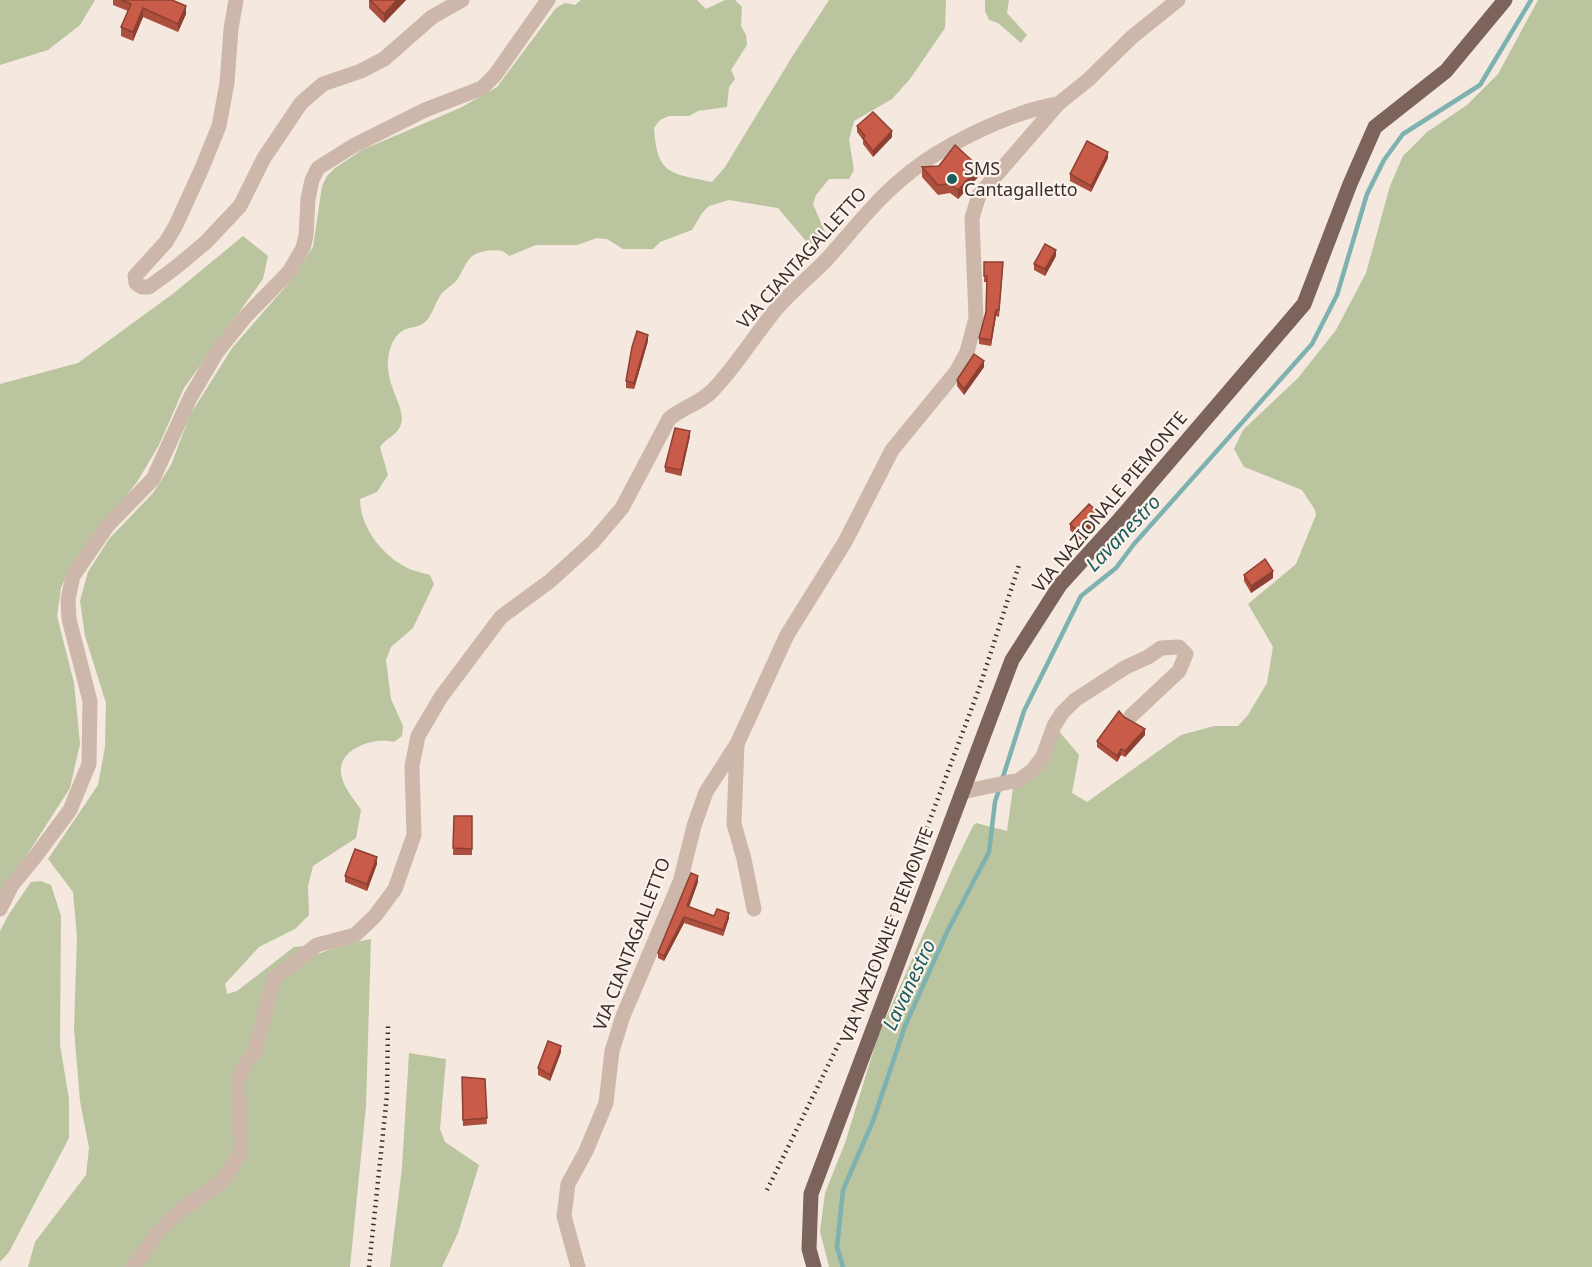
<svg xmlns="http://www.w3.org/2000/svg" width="1592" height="1267" font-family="'Noto Sans',sans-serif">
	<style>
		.green { fill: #bac49e }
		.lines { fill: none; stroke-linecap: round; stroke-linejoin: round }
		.stream { stroke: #7db2b0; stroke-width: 4.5 }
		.minor { stroke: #cdb7aa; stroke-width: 15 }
		.major { stroke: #7c635b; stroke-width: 15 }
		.rail { stroke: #3a2e2a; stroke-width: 4.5; stroke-dasharray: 1.5 4.5; stroke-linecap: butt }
		.wall { fill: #ad4f3e }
		.shaded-wall { fill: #8d4032 }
		.building { fill: #c95c48; stroke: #8d4032; stroke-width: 1.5 }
		.poi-dot { fill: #1e5d5c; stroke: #fbf3ec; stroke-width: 2 }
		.labels { text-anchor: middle; stroke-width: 4.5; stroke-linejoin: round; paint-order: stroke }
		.poi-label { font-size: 18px; fill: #3a2e2a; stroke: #fbf3ec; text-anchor: start }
		.street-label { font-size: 18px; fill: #3a2e2a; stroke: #fbf3ec }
		.water-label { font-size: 20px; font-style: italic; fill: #1e5d5c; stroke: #fbf3ec }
	</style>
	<rect width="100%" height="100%" fill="#f4e8df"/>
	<g class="green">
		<polygon points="0,0 95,0 80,25 48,50 0,65"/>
		<path d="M581 0H697L706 9 725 0H735L742 7 741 26 746 35 747 45 731 70 735 79 729 87 727 107 698 111 689 116H669L660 120 654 128C657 176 671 173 712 182L725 167 792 57 829 0H946L945 28 910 79 892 99 854 121 849 140 854 170 849 179H829L816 195 813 204 825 232 811 247 778 208 729 200 709 206 702 213 692 230 660 242 653 249H623L607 239 597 238 577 245H536L509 256C507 254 505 252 502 251 494 249 477 251 471 257 465 263 462 273 457 280 452 286 444 289 440 296 435 303 433 313 427 320 416 333 400 320 390 349 380 381 407 406 401 424 398 435 387 437 380 447L388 475 377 492 360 499C360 529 385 559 412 570 417 572 424 573 430 575L434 584 413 628 391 647 386 660 391 699 403 726 402 736 394 742C375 737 338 748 341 773 342 786 354 799 361 810L356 838 313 866 308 886 309 915 295 929 259 947 225 984 227 994 237 991 294 947 305 946 318 954 342 945 371 939 366 1106 350 1267H28L35 1242 86 1175 89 1148 80 1101 74 1029 77 937 73 892 48 859 98 785 105 747 106 703 85 636 80 601 88 572 109 539 153 493 171 465 190 415 232 348 294 277 313 247 322 186 327 176 335 168 362 150 460 108 497 87 556 8 565 3 575 5Z"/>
		<polygon points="985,0 1009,0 1007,13 1027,35 1021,43 998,23 989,20 985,11"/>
		<polygon points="1538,0 1592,0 1592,1267 829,1267 820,1231 825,1193 845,1143 878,1036 954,865 973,826 976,823 1007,831 1013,788 1058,730 1079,755 1072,793 1087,802 1181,735 1214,726 1238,726 1248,715 1267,683 1273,647 1248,604 1296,564 1316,515 1315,510 1302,490 1244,467 1234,449 1243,430 1298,378 1336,330 1366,273 1390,186 1403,156 1427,132 1467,105 1498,74"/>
		<polygon points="243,236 268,256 263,279 184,388 159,445 137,482 68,571 61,588 57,616 74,683 80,744 70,788 0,897 0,384 78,363 174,293"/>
		<polygon points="41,881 51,885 61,916 60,1045 69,1099 69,1138 9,1252 0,1262 0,931 9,914 31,882"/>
		<polygon points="409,1053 446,1059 440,1129 445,1142 479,1165 458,1233 442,1267 390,1267 402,1168"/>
	</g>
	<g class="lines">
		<polyline class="stream" points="843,1267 837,1247 843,1190 873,1121 905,1026 947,932 989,852 995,802 1024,711 1081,596 1116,568 1134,544 1312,344 1337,295 1367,194 1384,160 1403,134 1480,85 1531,0"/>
		<g class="minor">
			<polyline points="236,0 231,29 227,83 219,126 202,168 176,225 166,242 135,276 136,283 142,287 149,287 175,268 205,243 240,206 264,158 301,103 323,84 361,71 384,59 432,17 462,0"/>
			<polyline points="737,744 734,824 744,859 754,909"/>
			<polyline points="962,792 1019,780 1033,770 1043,756 1054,726 1062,713 1075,700 1126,667 1148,657 1161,648 1179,647 1186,654 1179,671 1131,716"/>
			<polyline points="0,909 12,885 35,857 70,810 89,764 90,701 69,619 68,599 73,576 108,525 153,479 190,398 217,352 245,317 289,272 303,248 306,236 308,199 312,180 318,168 353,146 425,110 482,88 495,75 548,0"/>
			<path d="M133 1267 158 1232 181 1210 224 1180 241 1152 238 1080 246 1063 255 1051 274 978 317 945 355 935 375 916 395 889 414 835 412 766 418 736 441 697 501 617 550 581 593 542 622 508 669 419C682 407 702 403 714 389 736 366 753 338 773 313 789 293 810 277 828 258 852 231 875 201 903 178 940 146 1010 112 1058 104"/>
			<polyline points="578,1267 564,1216 568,1184 586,1151 606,1103 612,1051 623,1016 680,882 694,826 706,792 737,744 787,635 845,542 892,450 956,372 967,352 976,318 972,218 979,195 1058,104 1088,80 1132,37 1178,0"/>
		</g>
		<polyline class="major" points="814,1267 809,1249 811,1194 1012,660 1060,585 1119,520 1304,304 1350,184 1375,127 1446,71 1505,0"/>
		<g class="rail">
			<polyline points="767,1190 846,1029 928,825 980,686 1019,565"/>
			<polyline points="369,1267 387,1095 388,1025"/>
		</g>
	</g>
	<g class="wall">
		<polygon points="113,0 172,0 186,14 178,32 143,17 133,41 121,36 121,27 128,11 113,5"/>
		<polygon points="369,0 406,0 384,23 369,8"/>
		<polygon points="857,126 892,137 873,157 863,144 863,140 857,132"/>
		<polygon points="1108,158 1091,192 1070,181 1070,174"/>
		<polygon points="922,167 979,176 958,199 950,193 938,195 922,177"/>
		<polygon points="1056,256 1045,276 1034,270 1034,264"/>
		<polygon points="984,262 1003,268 999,317 996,316 991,346 979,344 979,338 986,312 987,282 984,282"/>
		<polygon points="648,341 634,389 626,388 626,381"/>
		<polygon points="984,367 964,395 957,386 957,380"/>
		<polygon points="690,436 681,476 665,472 665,467"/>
		<polygon points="1099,519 1080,540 1070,530 1070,524"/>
		<polygon points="1244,575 1273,578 1251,593 1244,581"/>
		<polygon points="1124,717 1145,735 1125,757 1121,755 1117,762 1097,747 1097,741"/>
		<polygon points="454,816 472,816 472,855 453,855"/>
		<polygon points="377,864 367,891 345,882 345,876"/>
		<polygon points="698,882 689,907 714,916 729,918 723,936 684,923 664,961 658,958 658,953"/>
		<polygon points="561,1052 550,1081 538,1075 538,1068"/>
		<polygon points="462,1077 485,1079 487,1124 463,1126"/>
	</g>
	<g class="shaded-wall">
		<polygon points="397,0 406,0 384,23 384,14"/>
		<polygon points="186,6 186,14 178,32 178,24"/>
		<polygon points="143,8 143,17 133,41 133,32"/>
		<polygon points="892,131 892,137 873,157 873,151"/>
		<polygon points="1108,152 1108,158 1091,192 1091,186"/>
		<polygon points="979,167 979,176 958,199 958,190"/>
		<polygon points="1056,250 1056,256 1045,276 1045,269"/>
		<polygon points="996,310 996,316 991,346 991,340"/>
		<polygon points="648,335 648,341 634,389 634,383"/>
		<polygon points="984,361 984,367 964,395 964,389"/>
		<polygon points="690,431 690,436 681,476 681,470"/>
		<polygon points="1099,513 1099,519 1080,540 1080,533"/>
		<polygon points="1273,571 1273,578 1251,593 1251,586"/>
		<polygon points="1145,729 1145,735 1125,757 1125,751"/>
		<polygon points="1121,749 1121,755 1117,762 1117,756"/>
		<polygon points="377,857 377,864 367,891 367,884"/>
		<polygon points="698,876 698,882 687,912 687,906"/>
		<polygon points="729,913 729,918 723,936 723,930"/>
		<polygon points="684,917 684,923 664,961 664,956"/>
		<polygon points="561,1046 561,1052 550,1081 550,1075"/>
	</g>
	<g class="building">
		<polygon points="121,0 172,0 186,6 178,24 143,8 133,32 121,27 131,4"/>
		<polygon points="370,0 397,0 384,14"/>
		<polygon points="873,112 892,131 873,151 863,138 865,136 857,126"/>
		<polygon points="1087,141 1108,152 1091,186 1070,174"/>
		<polygon points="955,145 979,167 958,190 950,184 938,185 922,167 939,166"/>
		<polygon points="1045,244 1056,250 1045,269 1034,264"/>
		<polygon points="984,262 1003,262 999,310 996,310 991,340 979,338 986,312 987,276 984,276"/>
		<polygon points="637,331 648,335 634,383 626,381 632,347"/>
		<polygon points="974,354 984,361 964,389 957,380"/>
		<polygon points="675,428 690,431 681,470 665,467"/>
		<polygon points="1089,504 1099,513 1080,533 1070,524"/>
		<polygon points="1265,559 1273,571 1251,586 1244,575"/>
		<polygon points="1119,711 1124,717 1145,729 1125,751 1121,749 1117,756 1097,741"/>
		<polygon points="454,816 472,816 472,849 453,848"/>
		<polygon points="355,849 377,857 367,884 345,876"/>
		<polygon points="691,873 698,876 687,906 714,916 717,909 729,913 723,930 684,917 664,956 658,953"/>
		<polygon points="548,1041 561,1046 550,1075 538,1068"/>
		<polygon points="462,1077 485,1079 487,1118 463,1120"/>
	</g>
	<circle class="poi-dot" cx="952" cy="179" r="6"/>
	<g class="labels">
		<g class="poi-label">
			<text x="964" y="175">SMS<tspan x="964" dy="21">Cantagalletto</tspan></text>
		</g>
		<g class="street-label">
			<text transform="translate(802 258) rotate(-48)" y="6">VIA CIANTAGALLETTO</text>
			<text transform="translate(1110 502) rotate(-50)" y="6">VIA NAZIONALE PIEMONTE</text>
			<text transform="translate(887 935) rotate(-69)" y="6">VIA NAZIONALE PIEMONTE</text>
			<text transform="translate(632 944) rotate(-69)" y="6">VIA CIANTAGALLETTO</text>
		</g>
		<g class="water-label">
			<text transform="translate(1123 533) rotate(-46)" y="7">Lavanestro</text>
			<text transform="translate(909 985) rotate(-65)" y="7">Lavanestro</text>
		</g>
	</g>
</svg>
